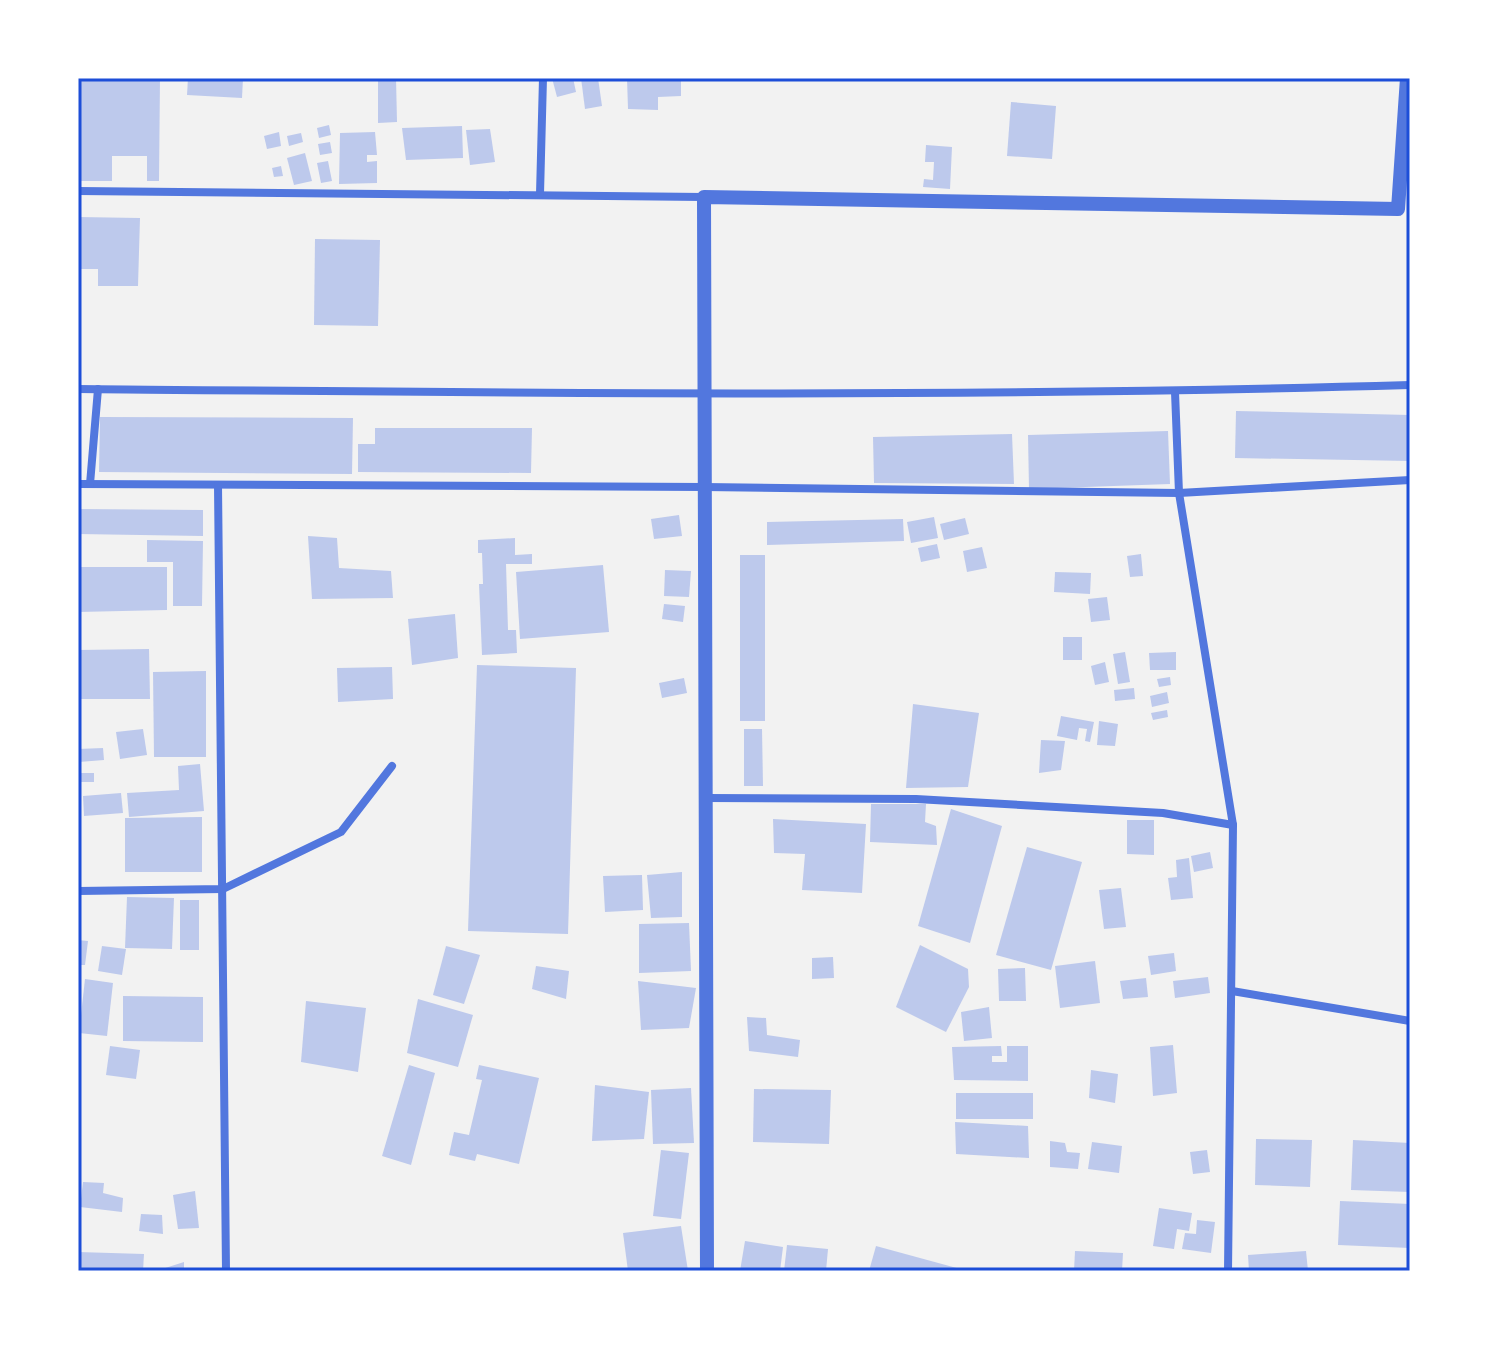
<svg xmlns="http://www.w3.org/2000/svg" width="1488" height="1349" font-family="Poppins,sans-serif">
	<style>
		.building { fill: #bdc9ec }
		.lines { fill: none; stroke-linecap: round; stroke-linejoin: round }
		.minor { stroke: #5277de; stroke-width: 8 }
		.tertiary { stroke: #5277de; stroke-width: 14 }
		.neatline { fill: none; stroke: #1d4ed8; stroke-width: 3 }
	</style>
	<rect width="100%" height="100%" fill="#f2f2f2"/>
	<g class="building">
		<polygon points="78,78 160,78 159,181 147,181 147,156 112,156 112,181 78,181"/>
		<polygon points="188,78 243,78 242,98 187,95"/>
		<polygon points="378,78 396,78 397,122 378,123"/>
		<polygon points="552,78 573,78 576,92 557,97"/>
		<polygon points="581,78 598,78 602,106 585,109"/>
		<polygon points="627,78 681,78 681,96 658,97 658,110 628,109"/>
		<polygon points="1011,102 1056,106 1052,159 1007,156"/>
		<polygon points="329,125 331,135 319,138 317,128"/>
		<polygon points="462,126 463,158 406,160 402,128"/>
		<polygon points="490,129 495,162 470,165 466,130"/>
		<polygon points="279,132 281,146 267,149 264,136"/>
		<polygon points="375,132 377,155 367,155 367,162 377,161 377,183 339,184 340,133"/>
		<polygon points="301,133 303,142 289,146 287,136"/>
		<polygon points="330,142 332,153 320,155 318,144"/>
		<polygon points="926,145 952,147 950,189 923,187 924,179 933,180 934,162 925,162"/>
		<polygon points="305,153 312,181 294,185 287,158"/>
		<polygon points="328,161 332,181 321,183 317,163"/>
		<polygon points="281,166 283,176 274,177 272,168"/>
		<polygon points="78,217 140,218 138,286 98,286 98,269 78,269"/>
		<polygon points="315,239 380,240 378,326 314,325"/>
		<polygon points="1236,411 1410,415 1410,461 1235,458"/>
		<polygon points="100,417 353,418 352,474 99,472"/>
		<polygon points="375,428 532,428 531,473 358,472 358,444 375,444"/>
		<polygon points="1168,431 1170,484 1029,489 1028,435"/>
		<polygon points="1012,434 1014,484 874,483 873,437"/>
		<polygon points="78,509 203,510 203,536 78,534"/>
		<polygon points="679,515 682,536 654,539 651,519"/>
		<polygon points="934,517 938,538 911,543 907,522"/>
		<polygon points="965,518 969,534 944,540 940,524"/>
		<polygon points="903,519 904,541 767,545 767,522"/>
		<polygon points="308,536 337,538 339,568 391,571 393,598 312,599"/>
		<polygon points="515,538 515,555 532,554 532,564 506,564 508,630 516,630 517,653 482,655 479,584 483,584 482,553 478,553 478,540"/>
		<polygon points="147,540 203,541 202,606 173,606 173,562 147,562"/>
		<polygon points="937,544 940,558 921,562 918,548"/>
		<polygon points="982,547 987,568 967,572 963,551"/>
		<polygon points="1141,554 1143,576 1130,577 1127,556"/>
		<rect x="740" y="555" width="25" height="166"/>
		<polygon points="603,565 609,632 520,639 516,572"/>
		<polygon points="78,567 167,567 167,610 78,612"/>
		<polygon points="665,570 691,571 689,597 664,596"/>
		<polygon points="1055,572 1091,573 1090,594 1054,592"/>
		<polygon points="1107,597 1110,620 1091,622 1088,599"/>
		<polygon points="664,604 685,606 683,622 662,619"/>
		<polygon points="455,614 458,658 412,665 408,619"/>
		<rect x="1063" y="637" width="19" height="23"/>
		<polygon points="149,649 150,699 78,699 78,650"/>
		<polygon points="1125,652 1130,682 1118,684 1113,654"/>
		<polygon points="1176,652 1176,670 1150,670 1149,653"/>
		<polygon points="1105,662 1109,682 1095,685 1091,666"/>
		<polygon points="477,665 576,668 568,934 468,931"/>
		<polygon points="392,667 393,699 338,702 337,668"/>
		<polygon points="206,671 206,757 154,757 153,672"/>
		<polygon points="1170,677 1171,685 1159,687 1157,679"/>
		<polygon points="684,678 687,693 662,698 659,683"/>
		<polygon points="1134,688 1135,699 1115,701 1114,690"/>
		<polygon points="1167,692 1169,703 1152,707 1150,696"/>
		<polygon points="913,704 979,713 968,787 906,788"/>
		<polygon points="1167,710 1168,717 1153,720 1151,713"/>
		<polygon points="1061,716 1094,722 1090,742 1085,741 1087,729 1079,728 1077,740 1057,736"/>
		<polygon points="1099,721 1118,724 1115,746 1097,745"/>
		<polygon points="143,729 147,755 120,759 116,732"/>
		<polygon points="744,729 762,729 763,786 744,786"/>
		<polygon points="1041,740 1065,741 1061,770 1039,773"/>
		<polygon points="103,748 104,760 79,762 78,749"/>
		<polygon points="200,764 204,811 129,817 127,793 179,790 178,766"/>
		<rect x="78" y="773" width="16" height="9"/>
		<polygon points="121,793 123,813 84,816 83,796"/>
		<polygon points="871,804 926,804 925,822 936,826 937,845 870,842"/>
		<polygon points="951,809 1002,826 970,943 918,926"/>
		<polygon points="202,817 202,872 125,872 125,818"/>
		<polygon points="773,819 866,824 862,893 802,890 805,854 774,853"/>
		<polygon points="1127,820 1154,820 1154,855 1127,854"/>
		<polygon points="1027,847 1082,862 1051,970 996,955"/>
		<polygon points="1210,852 1213,868 1194,872 1191,856"/>
		<polygon points="1189,858 1193,898 1171,900 1168,878 1177,877 1176,860"/>
		<polygon points="682,872 682,917 651,918 647,875"/>
		<polygon points="642,875 643,910 605,912 603,876"/>
		<polygon points="1121,888 1126,927 1104,929 1099,890"/>
		<polygon points="127,897 174,898 172,949 125,948"/>
		<rect x="180" y="900" width="19" height="50"/>
		<polygon points="689,923 691,971 639,973 639,924"/>
		<polygon points="78,940 88,941 85,965 78,965"/>
		<polygon points="920,945 968,969 969,987 946,1032 896,1007"/>
		<polygon points="102,946 126,949 122,975 98,971"/>
		<polygon points="446,946 480,955 464,1004 433,995"/>
		<polygon points="1174,953 1176,971 1151,975 1148,956"/>
		<polygon points="833,957 834,978 812,979 812,958"/>
		<polygon points="1095,961 1100,1003 1060,1008 1055,966"/>
		<polygon points="536,966 569,971 566,999 532,989"/>
		<polygon points="1025,968 1026,1001 999,1001 998,969"/>
		<polygon points="1208,977 1210,993 1175,998 1173,981"/>
		<polygon points="1146,978 1148,997 1123,999 1120,981"/>
		<polygon points="85,979 113,983 107,1036 79,1033"/>
		<polygon points="638,981 696,988 689,1028 641,1030"/>
		<polygon points="123,996 203,997 203,1042 123,1041"/>
		<polygon points="418,999 473,1015 458,1067 407,1053"/>
		<polygon points="306,1001 366,1008 358,1072 301,1062"/>
		<polygon points="989,1007 992,1038 964,1041 961,1012"/>
		<polygon points="747,1017 766,1018 767,1035 800,1040 798,1057 749,1051"/>
		<polygon points="1173,1045 1177,1093 1153,1096 1150,1047"/>
		<polygon points="110,1046 140,1050 136,1079 106,1075"/>
		<polygon points="1001,1046 1002,1056 992,1056 992,1062 1007,1062 1007,1046 1028,1046 1028,1081 954,1080 952,1047"/>
		<polygon points="409,1065 435,1073 411,1165 382,1156"/>
		<polygon points="479,1065 539,1078 519,1164 477,1154 475,1161 449,1155 454,1132 469,1135 482,1080 476,1079"/>
		<polygon points="1091,1070 1118,1074 1115,1103 1089,1098"/>
		<polygon points="595,1085 649,1092 644,1139 592,1141"/>
		<polygon points="691,1088 694,1143 653,1144 651,1090"/>
		<polygon points="754,1089 831,1090 829,1144 753,1142"/>
		<rect x="956" y="1093" width="77" height="26"/>
		<polygon points="955,1122 1028,1126 1029,1158 956,1154"/>
		<polygon points="1256,1139 1312,1140 1310,1187 1255,1185"/>
		<polygon points="1353,1140 1410,1143 1410,1192 1351,1190"/>
		<polygon points="1050,1141 1065,1143 1067,1152 1080,1153 1078,1169 1050,1167"/>
		<polygon points="1092,1142 1122,1146 1119,1173 1088,1169"/>
		<polygon points="661,1150 689,1153 681,1219 653,1216"/>
		<polygon points="1207,1150 1210,1172 1193,1174 1190,1152"/>
		<polygon points="83,1182 104,1183 103,1193 123,1198 122,1212 80,1207"/>
		<polygon points="195,1191 199,1228 178,1229 173,1195"/>
		<polygon points="1340,1201 1410,1204 1410,1248 1338,1245"/>
		<polygon points="1159,1208 1192,1213 1189,1231 1177,1229 1174,1249 1153,1246"/>
		<polygon points="141,1214 162,1215 163,1234 139,1231"/>
		<polygon points="1197,1220 1215,1222 1211,1253 1182,1249 1185,1233 1196,1234"/>
		<polygon points="681,1226 688,1271 628,1271 623,1233"/>
		<polygon points="745,1241 783,1247 780,1271 740,1271"/>
		<polygon points="787,1245 828,1249 826,1271 784,1271"/>
		<polygon points="876,1246 964,1270 964,1271 869,1271"/>
		<polygon points="1075,1251 1123,1253 1122,1271 1074,1271"/>
		<polygon points="1306,1251 1308,1271 1297,1271 1297,1268 1283,1269 1283,1271 1249,1271 1248,1255"/>
		<polygon points="78,1252 144,1254 143,1271 78,1271"/>
		<polygon points="184,1262 184,1271 159,1271 159,1270"/>
	</g>
	<g class="lines">
		<g class="minor">
			<polyline points="78,191 704,197"/>
			<polyline points="540,194 543,78"/>
			<path d="M78 389C522 393 966 398 1410 385"/>
			<polyline points="1175,392 1179,493 1233,825 1228,1271"/>
			<polyline points="78,484 704,487 1179,493 1410,480"/>
			<polyline points="90,484 98,389"/>
			<polyline points="218,485 226,1271"/>
			<polyline points="706,798 916,799 1163,813 1233,825"/>
			<polyline points="78,891 223,889 341,832 392,766"/>
			<polyline points="1232,991 1410,1021"/>
		</g>
		<polyline class="tertiary" points="707,1271 704,197 1398,209 1407,78"/>
	</g>
	<rect width="1488" height="1349" fill="none" stroke="#ffffff" stroke-width="160"/>
	<rect x="80" y="80" width="1328" height="1189" class="neatline"/>
</svg>
